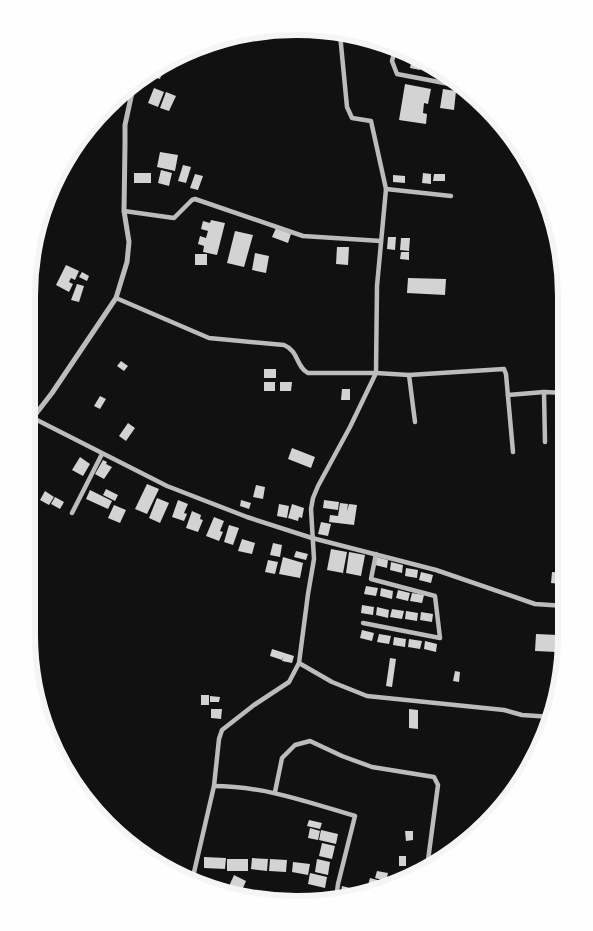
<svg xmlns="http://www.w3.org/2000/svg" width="593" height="931" font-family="Commissioner,sans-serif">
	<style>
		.building { fill: #d3d3d3 }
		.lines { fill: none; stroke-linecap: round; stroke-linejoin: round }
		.minor { stroke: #bcbcbc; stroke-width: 4.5 }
		.tertiary { stroke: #bcbcbc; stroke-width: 5 }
		.rim { fill: none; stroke: #f5f5f5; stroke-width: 6 }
	</style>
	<rect width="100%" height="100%" fill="#111"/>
	<g class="building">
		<polygon points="350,34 361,35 362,40 350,41"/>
		<polygon points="412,58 422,63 420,70 410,68"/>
		<polygon points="155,68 163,70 160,79 147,75"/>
		<polygon points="434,69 461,82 450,81 450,77 433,76"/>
		<polygon points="405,84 431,89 428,104 424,103 423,113 427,114 426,124 399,120"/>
		<polygon points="154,88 164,92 158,107 148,103"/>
		<polygon points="443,89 456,91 454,110 440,108"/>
		<polygon points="166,92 176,96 169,111 160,108"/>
		<polygon points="160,152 178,155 175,171 157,167"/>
		<polygon points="183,165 191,167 186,183 178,181"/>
		<polygon points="161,170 172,173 169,186 158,183"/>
		<rect x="134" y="173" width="17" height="10"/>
		<polygon points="423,173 431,174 431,184 422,183"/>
		<polygon points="195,174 203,176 198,190 190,188"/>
		<polygon points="434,174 445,174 445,181 433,181"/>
		<polygon points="393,175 405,176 405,183 393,182"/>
		<polygon points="211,220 225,223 217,255 203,252 204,246 198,244 200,236 206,238 208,231 201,229 203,221 210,223"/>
		<polygon points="276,228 291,234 288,243 272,237"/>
		<polygon points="235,231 253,235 244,267 227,263"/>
		<polygon points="388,237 396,237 395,250 387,249"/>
		<polygon points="401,238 410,238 409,251 400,250"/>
		<polygon points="337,247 349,247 348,265 336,264"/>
		<polygon points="401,252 409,252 409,260 400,259"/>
		<polygon points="255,253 269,256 266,273 252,270"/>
		<rect x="195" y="254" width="12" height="11"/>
		<polygon points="66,265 79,271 75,280 71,278 69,282 73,284 69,292 56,285"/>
		<polygon points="82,272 89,276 87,281 79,277"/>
		<polygon points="408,278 446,279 445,295 407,293"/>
		<polygon points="77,284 84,286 79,302 71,300"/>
		<polygon points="121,361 128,366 124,371 117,366"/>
		<rect x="264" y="369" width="12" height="9"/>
		<rect x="264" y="382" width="11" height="9"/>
		<polygon points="280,382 292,382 291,391 280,391"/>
		<polygon points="342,389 350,389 350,400 341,400"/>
		<polygon points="100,396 106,399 100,409 94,406"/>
		<polygon points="128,423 135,428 126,441 119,436"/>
		<polygon points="292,448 315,457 311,468 288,459"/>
		<polygon points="80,457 90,464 83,476 72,470"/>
		<polygon points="103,460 107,462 106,464 112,467 104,479 95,474"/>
		<polygon points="147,484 159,489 147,514 135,509"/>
		<polygon points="256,485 265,487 263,499 253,497"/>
		<polygon points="106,489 118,495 115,501 103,495"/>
		<polygon points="90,490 112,501 108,509 86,499"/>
		<polygon points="45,491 54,497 49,505 40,500"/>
		<polygon points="55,497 64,502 60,509 51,504"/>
		<polygon points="157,498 169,503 160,523 149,518"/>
		<polygon points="178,500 188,504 184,513 187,514 184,521 172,517"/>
		<polygon points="241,500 251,503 249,509 240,506"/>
		<polygon points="324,500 339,502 338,510 323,508"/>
		<polygon points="340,503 348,504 347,511 349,504 357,505 354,525 329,522 330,515 338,516"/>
		<polygon points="279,504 289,506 287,518 277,516"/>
		<polygon points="292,504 304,508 302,518 299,517 298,521 288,518"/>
		<polygon points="114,505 126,510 120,523 108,518"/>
		<polygon points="192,511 201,515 200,519 203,520 198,532 186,528"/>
		<polygon points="214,517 224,521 220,531 223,532 219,541 206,536"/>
		<polygon points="321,522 331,524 328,536 318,534"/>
		<polygon points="229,525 239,528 233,545 224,542"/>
		<polygon points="242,539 255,543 252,554 238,551"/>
		<polygon points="273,543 282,545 280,557 270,555"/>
		<polygon points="331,549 347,552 343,573 327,570"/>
		<polygon points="296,551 308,554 306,560 294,557"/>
		<polygon points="349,552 365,555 361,576 346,573"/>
		<polygon points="283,557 303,563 300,578 279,574"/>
		<polygon points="376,557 388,560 387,568 375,565"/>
		<polygon points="268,560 278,562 275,574 265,572"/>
		<polygon points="391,562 403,565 402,573 390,570"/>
		<polygon points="406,568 418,570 417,578 405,576"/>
		<polygon points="421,572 433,575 431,583 419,580"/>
		<polygon points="552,572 565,573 565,580 561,580 561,584 551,583"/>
		<polygon points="366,586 378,588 376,596 364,594"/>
		<polygon points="381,588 393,591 392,599 380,596"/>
		<polygon points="398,590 410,593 408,601 396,598"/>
		<polygon points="412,593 424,595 422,603 410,601"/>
		<polygon points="362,605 374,607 373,615 361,613"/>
		<polygon points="377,607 389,610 388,618 376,615"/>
		<polygon points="392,609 404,611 402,619 390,617"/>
		<polygon points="406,611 418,613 417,621 405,619"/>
		<polygon points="421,612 433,614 432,622 420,620"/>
		<polygon points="362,630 374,633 372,641 360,638"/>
		<polygon points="379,634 391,636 389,644 377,642"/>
		<polygon points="536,634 558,635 557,645 564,646 564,649 557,649 557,652 535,651"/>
		<polygon points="394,637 406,639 405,647 393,645"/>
		<polygon points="409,639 422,641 420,649 408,647"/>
		<polygon points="425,641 437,644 436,652 424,649"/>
		<polygon points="272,649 294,656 292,663 282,661 284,655 282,660 270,656"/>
		<polygon points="390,658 396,659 392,687 386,686"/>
		<polygon points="455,671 460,672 459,682 453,681"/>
		<rect x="201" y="695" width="8" height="10"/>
		<polygon points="210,696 220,697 219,702 210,702"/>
		<polygon points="211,709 222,709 221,719 211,718"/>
		<polygon points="409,709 418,710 418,729 409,728"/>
		<polygon points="309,820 322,823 320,829 307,826"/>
		<polygon points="310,828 320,831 318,840 308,838"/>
		<polygon points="321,830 338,834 336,844 319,840"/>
		<polygon points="405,831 413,831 413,840 406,841"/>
		<polygon points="322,843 335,846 332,859 319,856"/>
		<rect x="399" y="856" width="7" height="10"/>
		<polygon points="204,857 226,858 225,869 204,868"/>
		<polygon points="252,858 268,859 267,871 251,869"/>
		<rect x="227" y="859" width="21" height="12"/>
		<polygon points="270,859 287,860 286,872 269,871"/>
		<polygon points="317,859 330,862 328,875 315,872"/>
		<polygon points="293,862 310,864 308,875 292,872"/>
		<polygon points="377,871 388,873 386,881 375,878"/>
		<polygon points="310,873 327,877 325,888 308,884"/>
		<polygon points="234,875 246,881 240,895 226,893"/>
		<polygon points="370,878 381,881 379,888 368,885"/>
		<polygon points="342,886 358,890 357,897 346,898 340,897"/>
		<polygon points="297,897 310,899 309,903 296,905"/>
	</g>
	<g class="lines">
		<g class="minor">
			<polyline points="395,50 392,61 397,74 460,86"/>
			<polyline points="386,189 451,196"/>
			<polyline points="124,211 174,218 192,200 195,199 303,236 381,241"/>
			<path d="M116 298 209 338 284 345C299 351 296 367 308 373H376L409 375 504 369 506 374 513 452"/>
			<polyline points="409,375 415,422"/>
			<polyline points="544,392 545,442"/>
			<polyline points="508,395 544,392 566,393"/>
			<polyline points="33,418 167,486 247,517 312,538 436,570 535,604 565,606"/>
			<polyline points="72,513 102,454"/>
			<polyline points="363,623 440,638 435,596 371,579 376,554"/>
			<polyline points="299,663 332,682 367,696 504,710 522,715 552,717"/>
			<path d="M214 786C263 786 308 802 355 816L338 884 336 899"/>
			<polyline points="275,792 282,758 295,745 310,741 342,756 372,767 434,777 438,785 427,868"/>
			<polyline points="402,879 403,879"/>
			<polyline points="192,881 214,786 219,739 222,730 254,705 289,682 299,663 308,594 314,559 311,509 313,498 318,486 350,427 376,373 377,286 386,189 371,121 352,118 347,107 340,34"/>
		</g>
		<polyline class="tertiary" points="28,424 52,393 116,298 127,262 129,242 124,211 125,144 125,125 133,88"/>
	</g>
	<path d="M0 0H593V931H0ZM296 35H297A261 261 0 0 1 558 296V635A261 261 0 0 1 297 896H296A261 261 0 0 1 35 635V296A261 261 0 0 1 296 35Z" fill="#fefefe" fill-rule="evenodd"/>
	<path class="rim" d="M296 35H297A261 261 0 0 1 558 296V635A261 261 0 0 1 297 896H296A261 261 0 0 1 35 635V296A261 261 0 0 1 296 35Z"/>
</svg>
